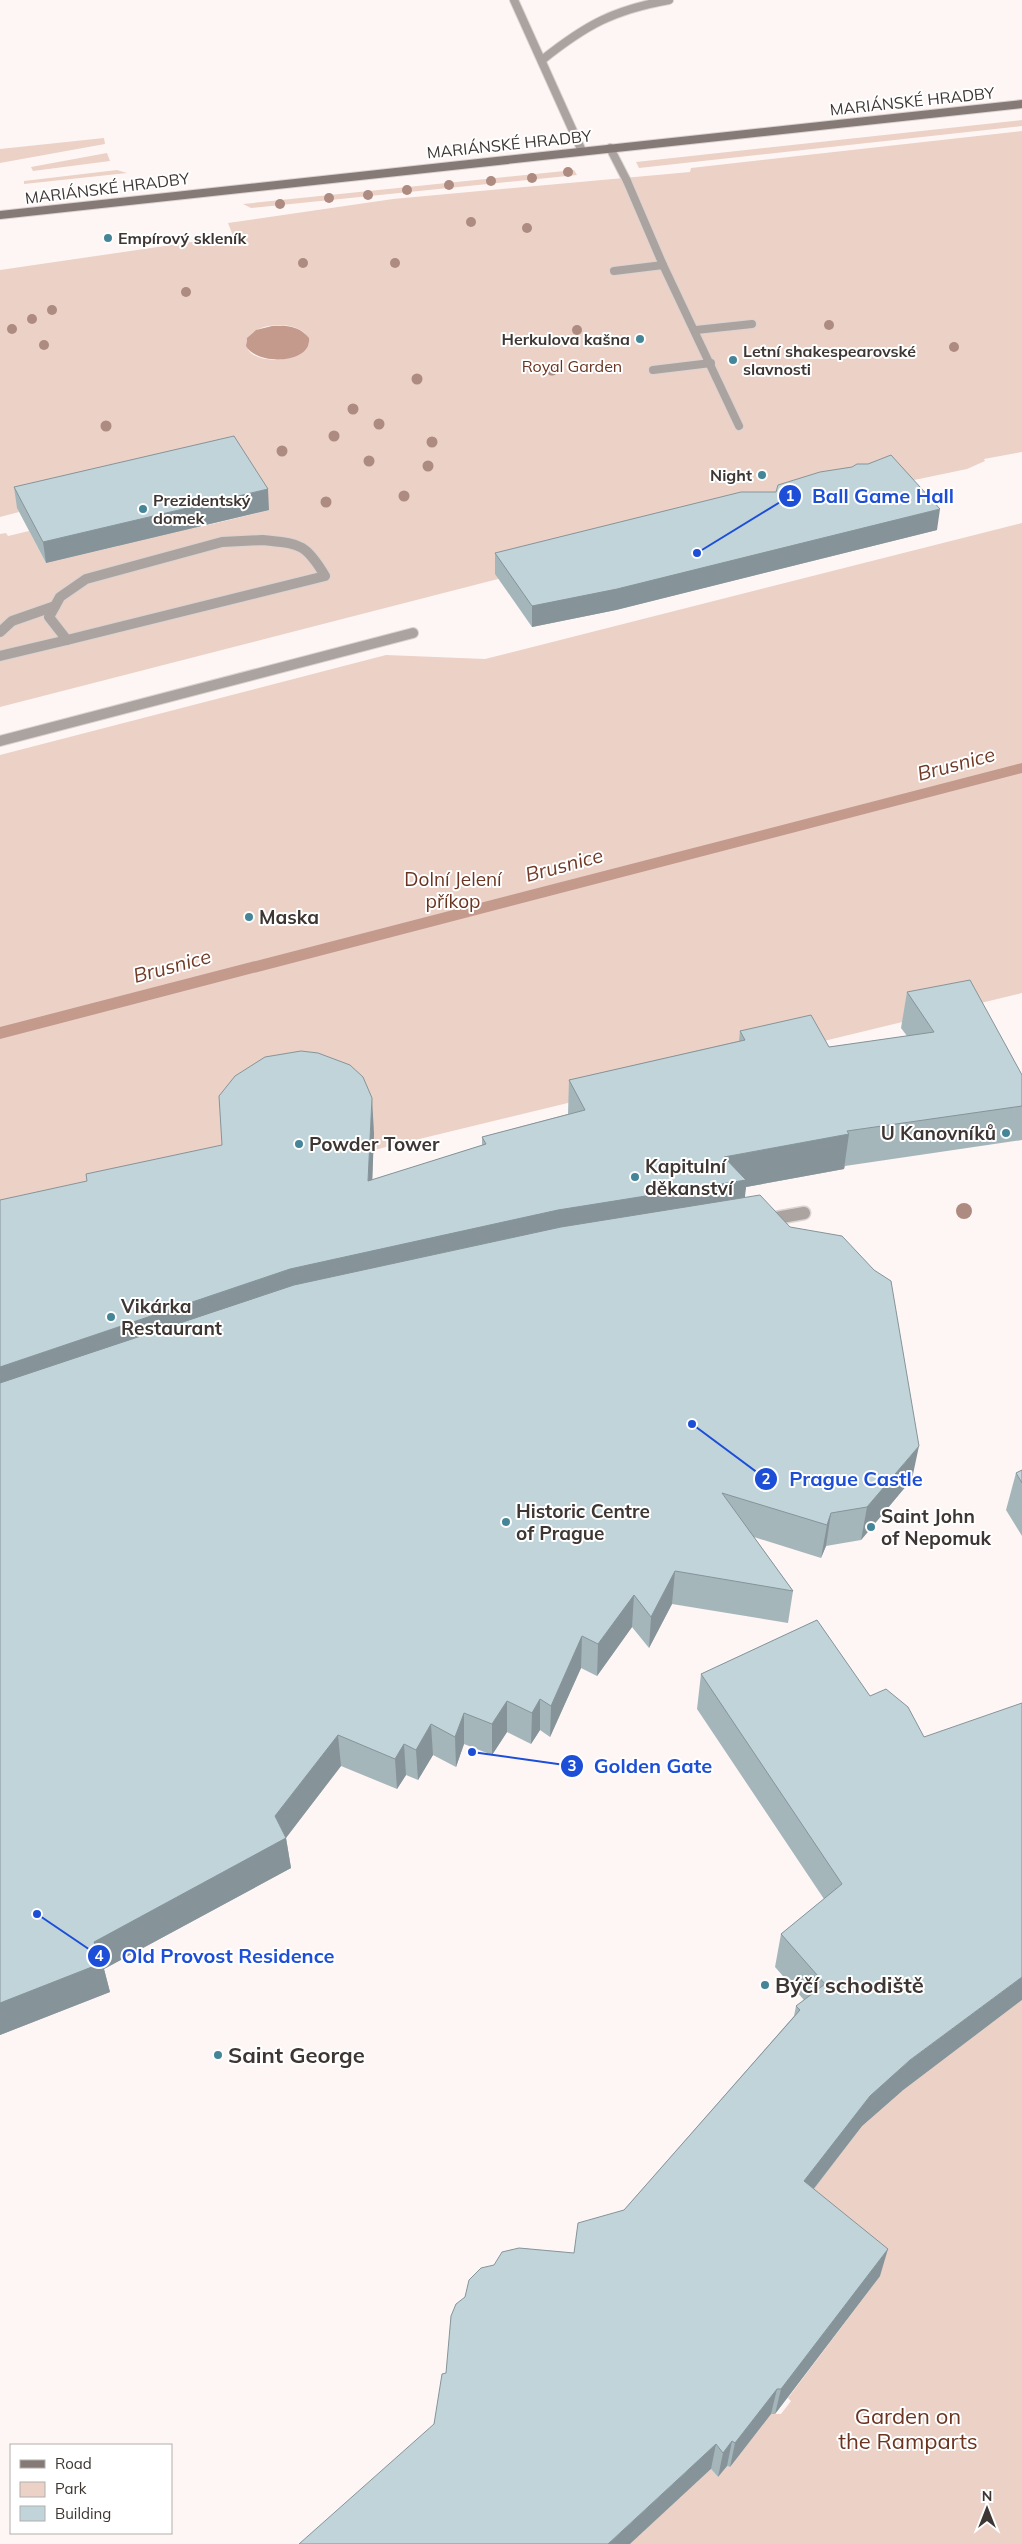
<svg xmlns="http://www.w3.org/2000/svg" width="1022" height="2544" font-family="Mulish,sans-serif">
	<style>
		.green { fill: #ecd1c7; fill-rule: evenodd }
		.water { fill: #c39a8c }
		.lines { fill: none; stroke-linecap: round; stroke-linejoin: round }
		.stream { fill: #c39a8c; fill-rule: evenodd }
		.lane-far1-casing { stroke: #dbd3d1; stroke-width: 10 }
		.lane-casing { stroke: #dbd3d1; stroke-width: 12 }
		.street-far1-casing { stroke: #dbd3d1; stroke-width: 10 }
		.street-casing { stroke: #dbd3d1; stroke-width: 15 }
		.secondary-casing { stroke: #dbd3d1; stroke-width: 10 }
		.lane-far1 { stroke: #aba3a0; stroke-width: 8 }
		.lane { stroke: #aba3a0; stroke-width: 10 }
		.street-far1 { stroke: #aba3a0; stroke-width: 8 }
		.street { stroke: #aba3a0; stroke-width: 12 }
		.secondary { stroke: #857a76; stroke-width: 8 }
		.tree { fill: #ad8b80 }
		.wall { fill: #a5b6bb }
		.shaded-wall { fill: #869499 }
		.building { fill: #c0d4da; stroke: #869499 }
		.poi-dot { fill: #448597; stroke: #fff; stroke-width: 2 }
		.labels { text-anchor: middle; stroke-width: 4; stroke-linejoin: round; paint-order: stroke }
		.far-street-label { font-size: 16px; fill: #3d3633; stroke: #fff }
		.far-poi-label { font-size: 16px; font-weight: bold; fill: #3d3633; stroke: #fff; text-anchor: start }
		.far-park-label { font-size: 16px; fill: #6a3421; stroke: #fff }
		.park-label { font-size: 19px; fill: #6a3421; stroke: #fff }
		.poi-label { font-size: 19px; font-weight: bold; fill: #3d3633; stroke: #fff; text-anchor: start }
		.water-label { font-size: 20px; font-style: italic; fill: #6f3925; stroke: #fff }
		.near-poi-label { font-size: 22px; font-weight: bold; fill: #3d3633; stroke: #fff; text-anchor: start }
		.near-park-label { font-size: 22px; fill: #6a3421; stroke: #fff }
		.leader { fill: none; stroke: #1d4ed8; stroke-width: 2 }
		.callout-dot { fill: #1d4ed8; stroke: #fff; stroke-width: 2 }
		.mark-label { font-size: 15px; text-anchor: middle; font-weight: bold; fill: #fff }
		.callout-label { font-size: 20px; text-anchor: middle; font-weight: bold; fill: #1d4ed8; stroke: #fff; stroke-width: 4; stroke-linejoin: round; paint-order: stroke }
	</style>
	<rect width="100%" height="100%" fill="#fef6f4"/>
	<g class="green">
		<polygon points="1022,120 1022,126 639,168 636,162"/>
		<path d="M1022 131V452L984 459 985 461 967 469 895 484 892 477 888 476 499 571 496 574 502 577 498 579 0 707V534L6 533 8 536 29 531 46 563 118 546 109 529 189 510 200 527 269 510 235 456 168 472V475L18 508 19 512 0 517V270L233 236 228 223 393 199 690 172 691 168ZM281 325C293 326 308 329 309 343 301 364 245 367 246 341 252 328 268 325 281 325Z"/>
		<polygon points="104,138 105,144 0,163 0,149"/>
		<polygon points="107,153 110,161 33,171 31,167"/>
		<polygon points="117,170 127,173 24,184 24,181"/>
		<polygon points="574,170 577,175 251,208 243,204"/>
		<polygon points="1022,523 1022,993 374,1150 374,1133 371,1123 225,1154 0,1231 0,755 386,655 485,659"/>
		<polygon points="1022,2000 1022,2544 630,2544 711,2469 718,2477 727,2466 730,2467 771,2414 781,2414 791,2401 788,2398 874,2284 791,2218 862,2126 902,2091"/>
	</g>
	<path class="water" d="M272 326C286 325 300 326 309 338 312 364 257 366 246 346L247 338 256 330Z"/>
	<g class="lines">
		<polygon class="stream" points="1022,763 1022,773 0,1039 0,1027"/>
		<defs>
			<g id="lane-far1">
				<polyline points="514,0 582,151"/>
				<path d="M542 60C586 25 613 10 669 0"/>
				<polyline points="610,148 627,181"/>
			</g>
			<g id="lane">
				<path d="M262 540C299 544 305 542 325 576L67 640 49 617 60 597 86 579 222 542Z"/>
				<polyline points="0,632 12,621 55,606"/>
				<polyline points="0,656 67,640"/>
				<polyline points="0,741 413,633"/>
			</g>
			<g id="street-far1">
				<polyline points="627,181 663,265 739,426"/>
				<polyline points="614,271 663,265"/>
				<polyline points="696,330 752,324"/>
				<polyline points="653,370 711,363"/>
			</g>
			<polyline id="street" points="765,1220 804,1213"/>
			<polyline id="secondary" points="0,215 1022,104"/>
		</defs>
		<use href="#lane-far1" class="lane-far1-casing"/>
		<use href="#lane" class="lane-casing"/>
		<use href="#street-far1" class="street-far1-casing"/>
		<use href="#street" class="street-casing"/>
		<use href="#secondary" class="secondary-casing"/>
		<use href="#lane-far1" class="lane-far1"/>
		<use href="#lane" class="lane"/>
		<use href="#street-far1" class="street-far1"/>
		<use href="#street" class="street"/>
		<use href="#secondary" class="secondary"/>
	</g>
	<g class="tree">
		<circle cx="568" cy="172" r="5"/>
		<circle cx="532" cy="178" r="5"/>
		<circle cx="491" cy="181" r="5"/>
		<circle cx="449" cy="185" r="5"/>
		<circle cx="407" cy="190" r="5"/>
		<circle cx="368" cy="195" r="5"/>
		<circle cx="329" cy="198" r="5"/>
		<circle cx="280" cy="204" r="5"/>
		<circle cx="471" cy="222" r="5"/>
		<circle cx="527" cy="228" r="5"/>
		<circle cx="303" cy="263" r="5"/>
		<circle cx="395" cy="263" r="5"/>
		<circle cx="186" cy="292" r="5"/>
		<circle cx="52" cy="310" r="5"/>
		<circle cx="32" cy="319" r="5"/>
		<circle cx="829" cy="325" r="5"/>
		<circle cx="12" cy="329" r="5"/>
		<circle cx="577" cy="330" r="5"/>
		<circle cx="44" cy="345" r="5"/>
		<circle cx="954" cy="347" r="5"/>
		<circle cx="552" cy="370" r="5.5"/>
		<circle cx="417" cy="379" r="5.5"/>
		<circle cx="353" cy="409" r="5.5"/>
		<circle cx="379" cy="424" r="5.5"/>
		<circle cx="106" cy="426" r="5.5"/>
		<circle cx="334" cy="436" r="5.5"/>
		<circle cx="432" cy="442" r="5.5"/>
		<circle cx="282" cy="451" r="5.5"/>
		<circle cx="369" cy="461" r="5.5"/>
		<circle cx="428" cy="466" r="5.5"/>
		<circle cx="404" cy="496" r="5.5"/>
		<circle cx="326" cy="502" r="5.5"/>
		<circle cx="964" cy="1211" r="8"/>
	</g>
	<g class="wall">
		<polygon points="14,487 269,510 46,563 17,508"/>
		<polygon points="776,492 937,530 616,610 532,627 495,574 495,553"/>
		<polygon points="907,992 1022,1075 1022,1140 845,1166 844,1169 746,1187 744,1197 912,1479 861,1540 826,1546 821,1558 754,1537 793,1591 788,1623 672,1604 649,1648 632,1627 597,1676 581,1668 550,1737 540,1730 531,1744 507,1732 492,1755 464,1744 456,1767 433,1755 418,1780 406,1775 397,1789 341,1766 286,1838 291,1868 104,1969 110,1992 0,2035 0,1200 374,1133 372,1180 482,1145 482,1137 568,1114 569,1080 739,1041 740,1031 829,1047 907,1036 901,1028"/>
		<polygon points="1022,1470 1022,1536 1006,1510 1016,1473"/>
		<polygon points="817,1620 902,2091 862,2126 814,2189 880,2276 775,2414 771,2414 730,2467 727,2466 718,2477 711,2469 434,2424 446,2373 574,2253 624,2210 794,2016 796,2006 804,2000 775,1967 781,1934 824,1899 697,1709 701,1674"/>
	</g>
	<g class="shaded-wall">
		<polygon points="268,489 269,510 46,563 43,542"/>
		<polygon points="940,509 937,530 616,610 532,627 532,606"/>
		<polygon points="372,1098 374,1133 371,1216 368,1181"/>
		<polygon points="849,1134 844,1169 746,1187 743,1215 0,1403 0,1367 290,1269 724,1157"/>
		<polygon points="919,1446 912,1479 861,1540 867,1507"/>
		<polygon points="831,1513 826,1546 821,1558 827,1525"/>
		<polygon points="675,1571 672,1604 649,1648 651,1617"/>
		<polygon points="634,1595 632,1627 597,1676 598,1644"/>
		<polygon points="582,1636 581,1668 550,1737 551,1706"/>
		<polygon points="540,1699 540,1730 531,1744 532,1713"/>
		<polygon points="507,1701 507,1732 492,1755 492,1724"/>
		<polygon points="464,1713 464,1744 456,1767 455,1737"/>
		<polygon points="431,1724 433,1755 418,1780 416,1750"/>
		<polygon points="338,1735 341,1766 285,1839 286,1838 291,1868 104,1969 110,1992 0,2035 0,2003 94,1942 275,1816"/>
		<polygon points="404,1744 406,1775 397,1789 395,1759"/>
		<polygon points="1022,1977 1022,2000 902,2091 862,2126 797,2210 804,2181 870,2096 910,2060"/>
		<polygon points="888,2249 880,2276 775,2414 781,2389"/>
		<polygon points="777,2389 771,2414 730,2467 735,2443"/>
		<polygon points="732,2441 727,2466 718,2477 723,2453"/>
		<polygon points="716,2444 711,2469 630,2544 608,2544"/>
	</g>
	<g class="building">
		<polygon points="234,436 268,489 43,542 14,487"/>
		<polygon points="891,455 940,509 617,589 532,606 495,553 741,492 776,492 778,485 820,472 852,467 857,464 868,464"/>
		<polygon points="970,980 1022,1075 1022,1106 847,1131 849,1134 724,1157 746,1180 558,1210 290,1269 0,1367 0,1200 87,1181 86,1174 222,1145 219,1096 235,1076 265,1057 301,1051 318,1053 350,1065 363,1077 372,1098 368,1181 486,1144 482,1137 585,1110 569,1080 745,1040 740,1031 811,1015 829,1047 934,1032 907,992"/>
		<polygon points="760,1195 790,1227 842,1236 874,1270 891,1281 919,1446 867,1507 831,1513 827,1525 722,1493 793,1591 675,1571 651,1617 634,1595 598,1644 582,1636 551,1706 540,1699 532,1713 507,1701 492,1724 464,1713 455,1737 431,1724 416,1750 404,1744 395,1759 338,1735 275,1816 286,1838 94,1942 102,1963 0,2003 0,1383 294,1285 561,1227"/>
		<polygon points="1022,1470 1022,1483 1016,1473"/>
		<polygon points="817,1620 870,1696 886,1689 908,1707 924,1737 1022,1703 1022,1977 910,2060 870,2096 804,2181 888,2249 781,2389 777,2389 735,2443 732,2441 723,2453 716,2444 608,2544 299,2544 434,2424 442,2374 446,2373 451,2316 456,2304 465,2297 469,2280 481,2268 494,2265 502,2252 519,2248 574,2253 578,2223 624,2210 800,2010 796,2006 825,1984 781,1934 842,1884 701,1674"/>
	</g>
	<g class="poi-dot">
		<circle cx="108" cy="238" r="5"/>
		<circle cx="640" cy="339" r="5"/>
		<circle cx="733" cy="360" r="5"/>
		<circle cx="762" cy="475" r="5"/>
		<circle cx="143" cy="509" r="5"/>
		<circle cx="249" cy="917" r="5"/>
		<circle cx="1006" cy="1133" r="5"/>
		<circle cx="299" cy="1144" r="5"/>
		<circle cx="635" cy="1177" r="5"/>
		<circle cx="111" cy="1317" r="5"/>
		<circle cx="506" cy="1522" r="5"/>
		<circle cx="871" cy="1527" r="5"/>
		<circle cx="765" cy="1985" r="5"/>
		<circle cx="218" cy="2055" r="5"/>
	</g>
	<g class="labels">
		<g class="far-street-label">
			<text transform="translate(912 101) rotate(-6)" y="6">MARIÁNSKÉ HRADBY</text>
			<text transform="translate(509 144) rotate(-6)" y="6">MARIÁNSKÉ HRADBY</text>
			<text transform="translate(107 188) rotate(-7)" y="6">MARIÁNSKÉ HRADBY</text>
		</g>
		<g class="far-poi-label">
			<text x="118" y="244">Empírový skleník</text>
			<text x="630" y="345" text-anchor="end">Herkulova kašna</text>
			<text x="743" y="357">Letní shakespearovské<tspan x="743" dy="18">slavnosti</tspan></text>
			<text x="752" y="481" text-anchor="end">Night</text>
			<text x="153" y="506">Prezidentský<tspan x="153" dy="18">domek</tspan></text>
		</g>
		<g class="far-park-label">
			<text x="572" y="372">Royal Garden</text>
		</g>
		<g class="park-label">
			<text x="453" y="886">Dolní Jelení<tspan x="453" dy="22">příkop</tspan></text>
		</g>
		<g class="poi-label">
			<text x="259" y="924">Maska</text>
			<text x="996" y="1140" text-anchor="end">U Kanovníků</text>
			<text x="309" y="1151">Powder Tower</text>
			<text x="645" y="1173">Kapitulní<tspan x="645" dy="22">děkanství</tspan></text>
			<text x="121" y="1313">Vikárka<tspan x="121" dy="22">Restaurant</tspan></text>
			<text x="516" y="1518">Historic Centre<tspan x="516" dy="22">of Prague</tspan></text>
			<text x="881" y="1523">Saint John<tspan x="881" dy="22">of Nepomuk</tspan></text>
		</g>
		<g class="water-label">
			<text transform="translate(956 764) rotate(-15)" y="7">Brusnice</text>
			<text transform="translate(564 865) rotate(-15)" y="7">Brusnice</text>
			<text transform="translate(172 966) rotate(-15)" y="7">Brusnice</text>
		</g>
		<g class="near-poi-label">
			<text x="775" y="1993">Býčí schodiště</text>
			<text x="228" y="2063">Saint George</text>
		</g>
		<g class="near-park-label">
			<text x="908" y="2424">Garden on<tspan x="908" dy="25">the Ramparts</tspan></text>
		</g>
	</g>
	<path class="leader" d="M697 553L790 496M692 1424L766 1479M472 1752L572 1766M37 1914L99 1956"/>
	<g class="callout-dot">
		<circle cx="697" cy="553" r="5"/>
		<circle cx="692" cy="1424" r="5"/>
		<circle cx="472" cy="1752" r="5"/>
		<circle cx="37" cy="1914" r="5"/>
		<circle cx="790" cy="496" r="12"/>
		<circle cx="766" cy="1479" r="12"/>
		<circle cx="572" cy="1766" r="12"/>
		<circle cx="99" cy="1956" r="12"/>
	</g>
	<g class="mark-label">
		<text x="790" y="501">1</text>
		<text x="766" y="1484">2</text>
		<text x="572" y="1771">3</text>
		<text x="99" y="1961">4</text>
	</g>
	<g class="callout-label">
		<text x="883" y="503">Ball Game Hall</text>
		<text x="856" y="1486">Prague Castle</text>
		<text x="653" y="1773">Golden Gate</text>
		<text x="228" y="1963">Old Provost Residence</text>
	</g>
	<rect x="10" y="2444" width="162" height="90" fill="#ffffff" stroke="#b1afad"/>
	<rect x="20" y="2460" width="25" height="8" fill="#857a76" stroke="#b1afad"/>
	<text x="55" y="2469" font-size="15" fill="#3d3633">Road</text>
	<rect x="20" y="2482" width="25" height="15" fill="#ecd1c7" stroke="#b1afad"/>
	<text x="55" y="2494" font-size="15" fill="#3d3633">Park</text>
	<rect x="20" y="2506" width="25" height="15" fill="#c0d4da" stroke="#b1afad"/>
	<text x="55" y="2519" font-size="15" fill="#3d3633">Building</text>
	<g transform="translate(987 2509)" stroke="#ffffff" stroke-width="4" paint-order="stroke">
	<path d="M0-4L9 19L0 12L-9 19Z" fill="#3d3633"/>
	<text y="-8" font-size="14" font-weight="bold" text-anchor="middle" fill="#3d3633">N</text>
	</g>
</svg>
